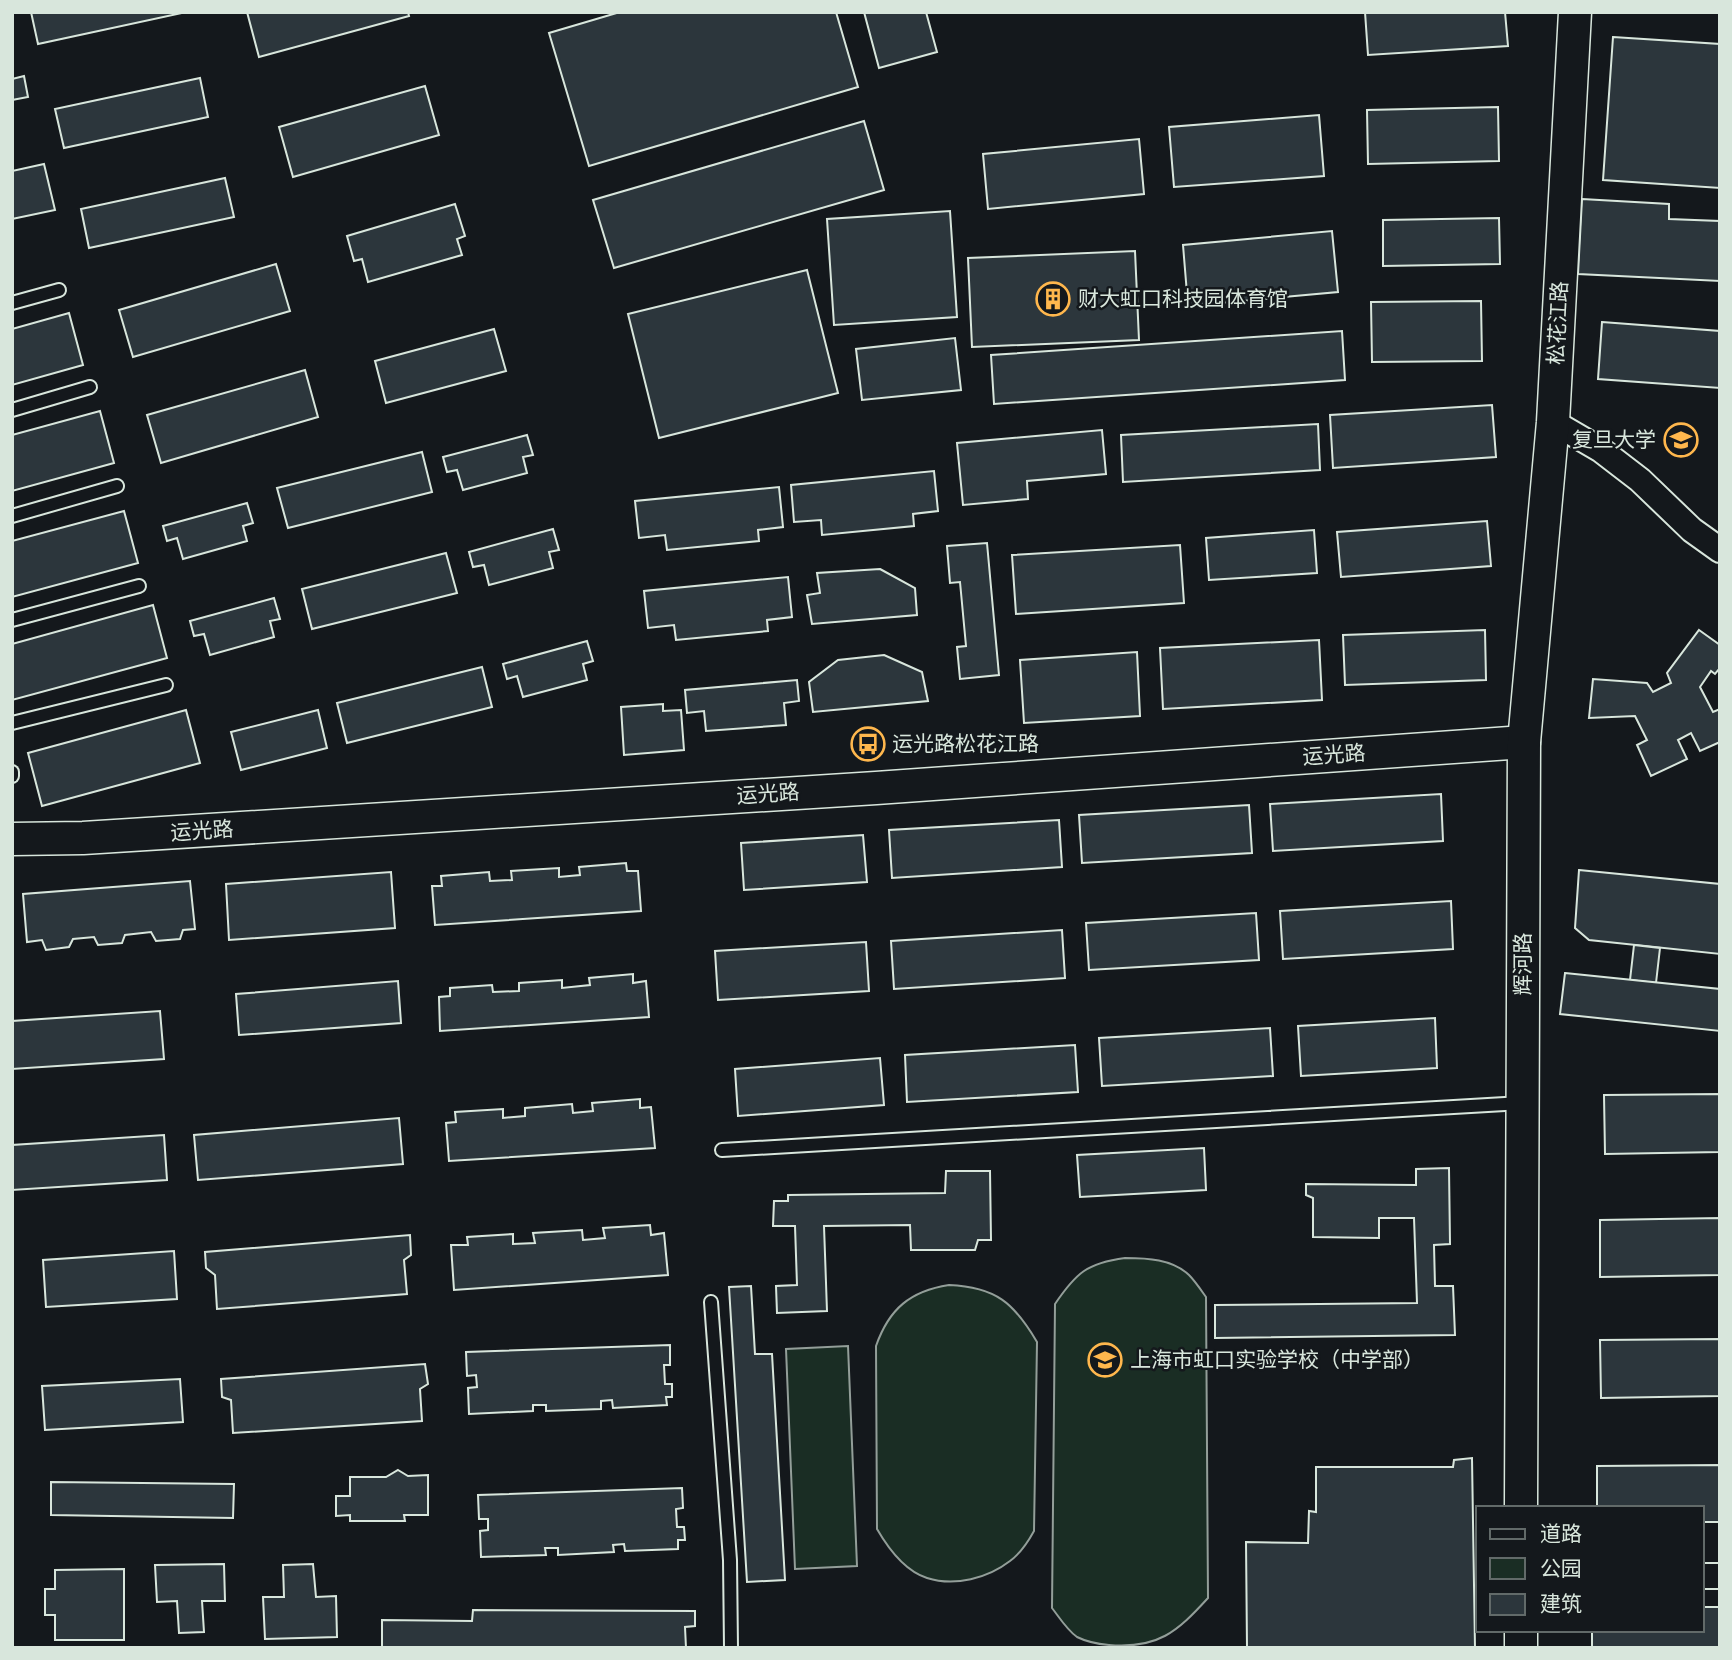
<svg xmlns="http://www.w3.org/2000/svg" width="1732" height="1660" font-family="Literata,'Noto Sans SC',serif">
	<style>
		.green { fill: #1a2d24; stroke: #939e99; stroke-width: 2 }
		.building { fill: #2c363c; stroke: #d8e6dc; stroke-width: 2 }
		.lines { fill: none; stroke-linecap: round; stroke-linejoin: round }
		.service-casing { stroke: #d8e6dc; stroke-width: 16 }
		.minor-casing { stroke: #d8e6dc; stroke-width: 28 }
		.tertiary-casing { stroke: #d8e6dc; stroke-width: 35 }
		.service { stroke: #14181c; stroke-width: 12 }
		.minor { stroke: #14181c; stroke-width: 24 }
		.tertiary { stroke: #14181c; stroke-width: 32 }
		.labels { text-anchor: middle; stroke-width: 5; stroke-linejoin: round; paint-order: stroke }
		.poi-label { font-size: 21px; fill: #d8e6dc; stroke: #14181c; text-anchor: start }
		.street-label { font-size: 21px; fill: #d8e6dc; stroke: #14181c }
	</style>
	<rect width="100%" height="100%" fill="#14181c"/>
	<g class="green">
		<path d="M1125 1258C1147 1258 1172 1259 1189 1275 1195 1281 1201 1290 1206 1297L1208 1598C1177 1632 1158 1649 1109 1645 1098 1644 1087 1642 1077 1637 1067 1630 1059 1617 1052 1608L1055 1304C1076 1273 1087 1263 1125 1258Z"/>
		<path d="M949 1285C996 1287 1014 1303 1037 1342L1034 1531C1028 1542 1021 1553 1010 1561 988 1578 955 1587 927 1578 905 1571 888 1548 877 1529L876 1346C889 1309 910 1291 949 1285Z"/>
		<polygon points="848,1346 857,1566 795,1569 786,1349"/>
	</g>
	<g class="building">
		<polygon points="31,12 182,12 182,13 38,44"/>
		<polygon points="247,12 408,12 409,16 259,57"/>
		<polygon points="620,12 836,12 858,87 589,166 549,33"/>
		<polygon points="864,12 926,12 937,52 879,68"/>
		<polygon points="1365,12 1505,12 1508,46 1368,55"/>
		<polygon points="1613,37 1720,44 1720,188 1603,180"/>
		<polygon points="24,76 28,97 12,100 12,79"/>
		<polygon points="200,78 208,117 64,148 55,109"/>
		<polygon points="425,86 439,135 293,177 279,127"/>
		<polygon points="1498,107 1499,161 1368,164 1367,110"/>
		<polygon points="1319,115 1324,176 1174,187 1169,127"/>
		<polygon points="864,121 884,190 614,268 593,200"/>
		<polygon points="1139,139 1144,194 988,209 983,154"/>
		<polygon points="44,164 55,210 12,219 12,171"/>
		<polygon points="225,178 234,217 89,248 81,209"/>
		<polygon points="1582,199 1669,204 1669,219 1720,221 1720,281 1578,274"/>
		<polygon points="455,204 465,236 457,239 462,255 368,282 362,259 354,261 347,236"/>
		<polygon points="950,211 957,317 834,325 827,219"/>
		<polygon points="1499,218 1500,264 1383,266 1383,220"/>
		<polygon points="1332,231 1338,292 1188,306 1183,245"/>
		<polygon points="1135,251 1139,340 972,347 968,258"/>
		<polygon points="276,264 290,311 133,357 119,310"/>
		<polygon points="807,270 838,393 659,438 628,314"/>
		<polygon points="1481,301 1482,361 1372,362 1371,302"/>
		<polygon points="69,313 83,365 12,385 12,329"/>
		<polygon points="1602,322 1720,331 1720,388 1598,379"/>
		<polygon points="494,329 506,371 386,403 375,361"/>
		<polygon points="1342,331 1345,380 994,404 991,355"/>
		<polygon points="955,338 961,390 862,400 856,349"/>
		<polygon points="305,370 318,417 161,463 147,415"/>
		<polygon points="1492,405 1496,457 1333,468 1330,415"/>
		<polygon points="100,411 114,463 12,491 12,435"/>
		<polygon points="1318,424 1320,470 1123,482 1121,435"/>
		<polygon points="1102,430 1106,474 1027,481 1028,499 963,505 957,443"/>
		<polygon points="527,435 533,455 523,457 527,473 463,490 457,470 447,472 443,457"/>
		<polygon points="422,452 432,492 288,528 277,488"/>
		<polygon points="934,471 938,511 913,514 914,526 822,535 821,520 794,522 791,485"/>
		<polygon points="779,487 783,527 758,530 759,541 667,550 665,535 639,538 635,501"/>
		<polygon points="247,503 253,523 243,526 247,541 183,559 177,538 167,541 163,526"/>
		<polygon points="124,511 138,563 12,597 12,541"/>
		<polygon points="1487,521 1491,566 1341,577 1337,532"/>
		<polygon points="553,529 559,550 549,552 553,568 489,585 484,565 473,567 469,552"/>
		<polygon points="1314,530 1317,573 1209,580 1206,538"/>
		<polygon points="987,543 999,675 960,679 957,647 966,646 960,582 950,583 947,546"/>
		<polygon points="1180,545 1184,603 1016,614 1012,555"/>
		<polygon points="446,553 457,593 312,629 302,589"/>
		<polygon points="880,569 915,588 917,615 812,624 807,595 820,593 817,573"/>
		<polygon points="788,577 792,617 767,620 768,631 676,640 674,625 648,628 644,591"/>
		<polygon points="274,598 280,619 270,621 274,637 210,655 204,634 194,636 190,621"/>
		<polygon points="153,605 167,658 12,700 12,644"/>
		<polygon points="1485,630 1486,680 1345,685 1343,635"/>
		<polygon points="1699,630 1720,645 1720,668 1715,674 1711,671 1700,687 1713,712 1720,709 1720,742 1700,751 1691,733 1678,740 1687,759 1651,776 1637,745 1647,740 1635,716 1589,718 1593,679 1647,683 1653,692 1671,683 1667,673"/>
		<polygon points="1319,640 1322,700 1163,709 1160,648"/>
		<polygon points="587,641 593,661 583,664 587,680 523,697 517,676 507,679 503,664"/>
		<polygon points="1137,652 1140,716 1024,723 1020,660"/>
		<polygon points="884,655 922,672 928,701 813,712 809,682 838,660"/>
		<polygon points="482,667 492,707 347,743 337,703"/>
		<polygon points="797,680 799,701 784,703 786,725 706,731 704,711 687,713 685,690"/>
		<polygon points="663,704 663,711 681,710 684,750 624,755 621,707"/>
		<polygon points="186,710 200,763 42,806 28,753"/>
		<polygon points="318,710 327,748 241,770 231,732"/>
		<polygon points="1441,794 1443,841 1273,851 1270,804"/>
		<polygon points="1249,805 1252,853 1082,863 1079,815"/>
		<polygon points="1059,820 1062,867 892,878 889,830"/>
		<polygon points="863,835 867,882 744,890 741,843"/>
		<polygon points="626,863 627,871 638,871 641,911 435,925 432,886 442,886 441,876 489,872 490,881 512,880 511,871 559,868 559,877 580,875 579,867"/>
		<polygon points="1579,870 1720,884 1720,954 1589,940 1575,928"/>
		<polygon points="391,872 395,928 229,940 226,884"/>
		<polygon points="190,881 195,929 183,930 180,939 156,941 151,932 125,935 122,943 98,945 94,937 73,939 69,947 46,950 42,940 27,942 23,894"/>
		<polygon points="1451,901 1453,949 1283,959 1280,911"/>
		<polygon points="1256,913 1259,960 1089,970 1086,923"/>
		<polygon points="1062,930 1065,978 894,989 891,941"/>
		<polygon points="866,942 869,991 718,1000 715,951"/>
		<polygon points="1634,945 1660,948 1656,983 1630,980"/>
		<polygon points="1565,973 1720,989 1720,1031 1560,1014"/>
		<polygon points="633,974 633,983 646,981 649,1017 440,1031 439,997 450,996 450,988 492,985 493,992 519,991 519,983 562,980 562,988 590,985 589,978"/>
		<polygon points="398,981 401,1023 239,1035 236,994"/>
		<polygon points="160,1011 164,1059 12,1069 12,1021"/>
		<polygon points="1435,1018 1437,1068 1301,1076 1298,1026"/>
		<polygon points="1270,1028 1273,1076 1102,1086 1099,1038"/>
		<polygon points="1075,1045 1078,1092 907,1102 905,1055"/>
		<polygon points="880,1058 884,1105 738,1116 735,1069"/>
		<polygon points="1720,1094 1720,1152 1605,1154 1604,1095"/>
		<polygon points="640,1099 640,1108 651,1107 655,1148 449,1161 446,1123 456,1122 455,1112 503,1109 503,1118 525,1116 525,1108 572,1104 573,1113 593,1111 592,1103"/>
		<polygon points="399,1118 403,1164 198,1180 194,1135"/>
		<polygon points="164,1135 167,1180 12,1190 12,1145"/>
		<polygon points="1204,1148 1206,1190 1080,1197 1077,1155"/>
		<polygon points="1449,1168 1450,1244 1434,1245 1435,1286 1453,1286 1455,1335 1215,1338 1215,1305 1417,1303 1414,1218 1379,1218 1379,1238 1313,1237 1313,1198 1306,1195 1306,1184 1416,1185 1416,1169"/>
		<polygon points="946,1171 990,1171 991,1240 978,1240 975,1250 911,1250 910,1225 824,1226 827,1311 777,1313 776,1286 797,1285 795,1226 773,1226 774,1201 788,1201 788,1195 945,1193"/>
		<polygon points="1720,1218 1720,1275 1600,1277 1600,1220"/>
		<polygon points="650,1225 651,1235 664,1233 668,1275 454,1290 451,1245 468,1245 467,1237 513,1234 513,1244 535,1243 533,1233 582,1230 583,1240 605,1238 603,1228"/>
		<polygon points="410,1235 411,1255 404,1260 407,1294 217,1309 215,1275 206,1268 205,1252"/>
		<polygon points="174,1251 177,1299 46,1307 43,1260"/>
		<polygon points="751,1286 755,1354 772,1354 785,1580 747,1582 729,1287"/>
		<polygon points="1720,1339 1720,1396 1601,1398 1600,1340"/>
		<polygon points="670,1345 670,1365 664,1365 665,1384 672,1384 672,1397 666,1397 667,1405 613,1408 612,1400 601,1401 601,1409 546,1411 546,1405 533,1405 533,1411 469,1414 468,1388 477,1387 476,1375 467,1376 466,1352"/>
		<polygon points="425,1364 428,1384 420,1389 422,1421 233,1433 231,1400 222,1397 221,1379"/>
		<polygon points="180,1379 183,1422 45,1430 42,1386"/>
		<polygon points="1472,1458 1475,1648 1247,1648 1246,1542 1308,1543 1309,1511 1316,1512 1316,1467 1453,1467 1454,1460"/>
		<polygon points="1720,1465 1720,1522 1702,1522 1702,1508 1597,1508 1597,1466"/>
		<polygon points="398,1470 408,1476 428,1475 428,1515 404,1515 405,1521 350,1521 350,1515 336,1516 336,1496 350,1496 350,1477 386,1477"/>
		<polygon points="51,1482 234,1484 233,1518 51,1515"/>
		<polygon points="682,1488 683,1508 676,1509 677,1527 684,1527 685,1540 678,1540 678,1549 625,1551 624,1544 613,1545 614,1552 558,1555 558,1548 545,1548 546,1555 481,1557 480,1531 488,1530 488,1519 479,1519 478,1495"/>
		<polygon points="224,1564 225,1601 202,1601 204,1632 179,1633 177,1601 157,1602 155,1565"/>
		<polygon points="313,1564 316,1597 336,1596 337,1637 265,1639 263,1597 284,1597 283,1565"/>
		<polygon points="124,1569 124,1640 55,1640 55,1615 45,1615 45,1589 55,1589 55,1570"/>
		<polygon points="1702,1607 1720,1607 1720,1648 1592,1648 1592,1630 1702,1630"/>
		<polygon points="473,1610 695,1611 695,1626 685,1627 686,1648 382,1648 382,1620 472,1621"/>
	</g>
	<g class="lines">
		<defs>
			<g id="service">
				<polyline points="12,303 59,290"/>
				<polyline points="12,410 90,387"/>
				<polyline points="12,516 117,486"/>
				<polyline points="12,620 139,586"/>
				<polyline points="12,723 166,685"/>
				<polyline points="12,772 12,776"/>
				<polyline points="722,1150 1522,1103"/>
				<polyline points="711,1302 730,1560 731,1648"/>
			</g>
			<g id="minor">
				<polyline points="1553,422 1601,450 1640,480 1692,530 1720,550"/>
				<polyline points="1702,1576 1720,1576"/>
			</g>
			<g id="tertiary">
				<polyline points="12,839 83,838 876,788 1524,742"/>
				<polyline points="1521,1508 1524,742 1553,422 1575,12"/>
				<polyline points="1521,1630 1521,1648"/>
			</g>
		</defs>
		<use href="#service" class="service-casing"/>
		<use href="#minor" class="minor-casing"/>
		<use href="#tertiary" class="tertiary-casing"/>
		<use href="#service" class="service"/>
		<use href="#minor" class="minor"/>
		<use href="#tertiary" class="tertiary"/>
	</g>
	<defs>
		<symbol id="building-ring" viewBox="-11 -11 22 22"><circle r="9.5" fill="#14181c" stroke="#ffb74d" stroke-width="1.5"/><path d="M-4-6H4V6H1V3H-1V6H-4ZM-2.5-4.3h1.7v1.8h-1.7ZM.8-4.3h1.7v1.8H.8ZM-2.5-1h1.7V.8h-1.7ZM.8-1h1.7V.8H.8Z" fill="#ffb74d"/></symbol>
		<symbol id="university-ring" viewBox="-11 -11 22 22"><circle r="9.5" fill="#14181c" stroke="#ffb74d" stroke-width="1.5"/><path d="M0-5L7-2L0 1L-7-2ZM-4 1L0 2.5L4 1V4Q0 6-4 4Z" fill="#ffb74d"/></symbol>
		<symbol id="bus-ring" viewBox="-11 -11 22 22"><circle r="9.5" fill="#14181c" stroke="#ffb74d" stroke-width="1.5"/><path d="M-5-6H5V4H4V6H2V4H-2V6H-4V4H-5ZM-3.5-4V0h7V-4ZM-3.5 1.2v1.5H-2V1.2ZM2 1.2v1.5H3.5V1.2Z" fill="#ffb74d"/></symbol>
		<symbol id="school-ring" viewBox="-11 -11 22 22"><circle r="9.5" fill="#14181c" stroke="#ffb74d" stroke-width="1.5"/><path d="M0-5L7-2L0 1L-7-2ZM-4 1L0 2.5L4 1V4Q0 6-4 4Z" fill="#ffb74d"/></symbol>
	</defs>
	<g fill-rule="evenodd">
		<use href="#building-ring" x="1034" y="280" width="38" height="38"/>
		<use href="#university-ring" x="1662" y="421" width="38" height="38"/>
		<use href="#bus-ring" x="849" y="725" width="38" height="38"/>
		<use href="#school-ring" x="1086" y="1341" width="38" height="38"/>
	</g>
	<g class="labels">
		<g class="poi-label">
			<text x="1078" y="306">财大虹口科技园体育馆</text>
			<text x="1656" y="447" text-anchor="end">复旦大学</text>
			<text x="892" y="751">运光路松花江路</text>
			<text x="1130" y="1367">上海市虹口实验学校（中学部）</text>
		</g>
		<g class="street-label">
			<text transform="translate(1558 323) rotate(-87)" y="7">松花江路</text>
			<text transform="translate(1334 755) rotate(-4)" y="7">运光路</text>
			<text transform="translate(768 794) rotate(-4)" y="7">运光路</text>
			<text transform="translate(202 831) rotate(-4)" y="7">运光路</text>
			<text transform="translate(1523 964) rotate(-90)" y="7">辉河路</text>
		</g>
	</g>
	<rect width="1732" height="1660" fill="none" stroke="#d8e6dc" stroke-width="28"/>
	<rect x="1476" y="1506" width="228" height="126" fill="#14181c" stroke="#626a69" stroke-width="2"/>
	<rect x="1490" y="1529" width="35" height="10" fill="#14181c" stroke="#626a69" stroke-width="2"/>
	<text x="1540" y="1541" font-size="21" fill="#d8e6dc">道路</text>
	<rect x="1490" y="1558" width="35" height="21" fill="#1a2d24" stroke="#626a69" stroke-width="2"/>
	<text x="1540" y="1576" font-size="21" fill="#d8e6dc">公园</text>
	<rect x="1490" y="1594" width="35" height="21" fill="#2c363c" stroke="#626a69" stroke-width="2"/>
	<text x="1540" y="1611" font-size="21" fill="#d8e6dc">建筑</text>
</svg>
